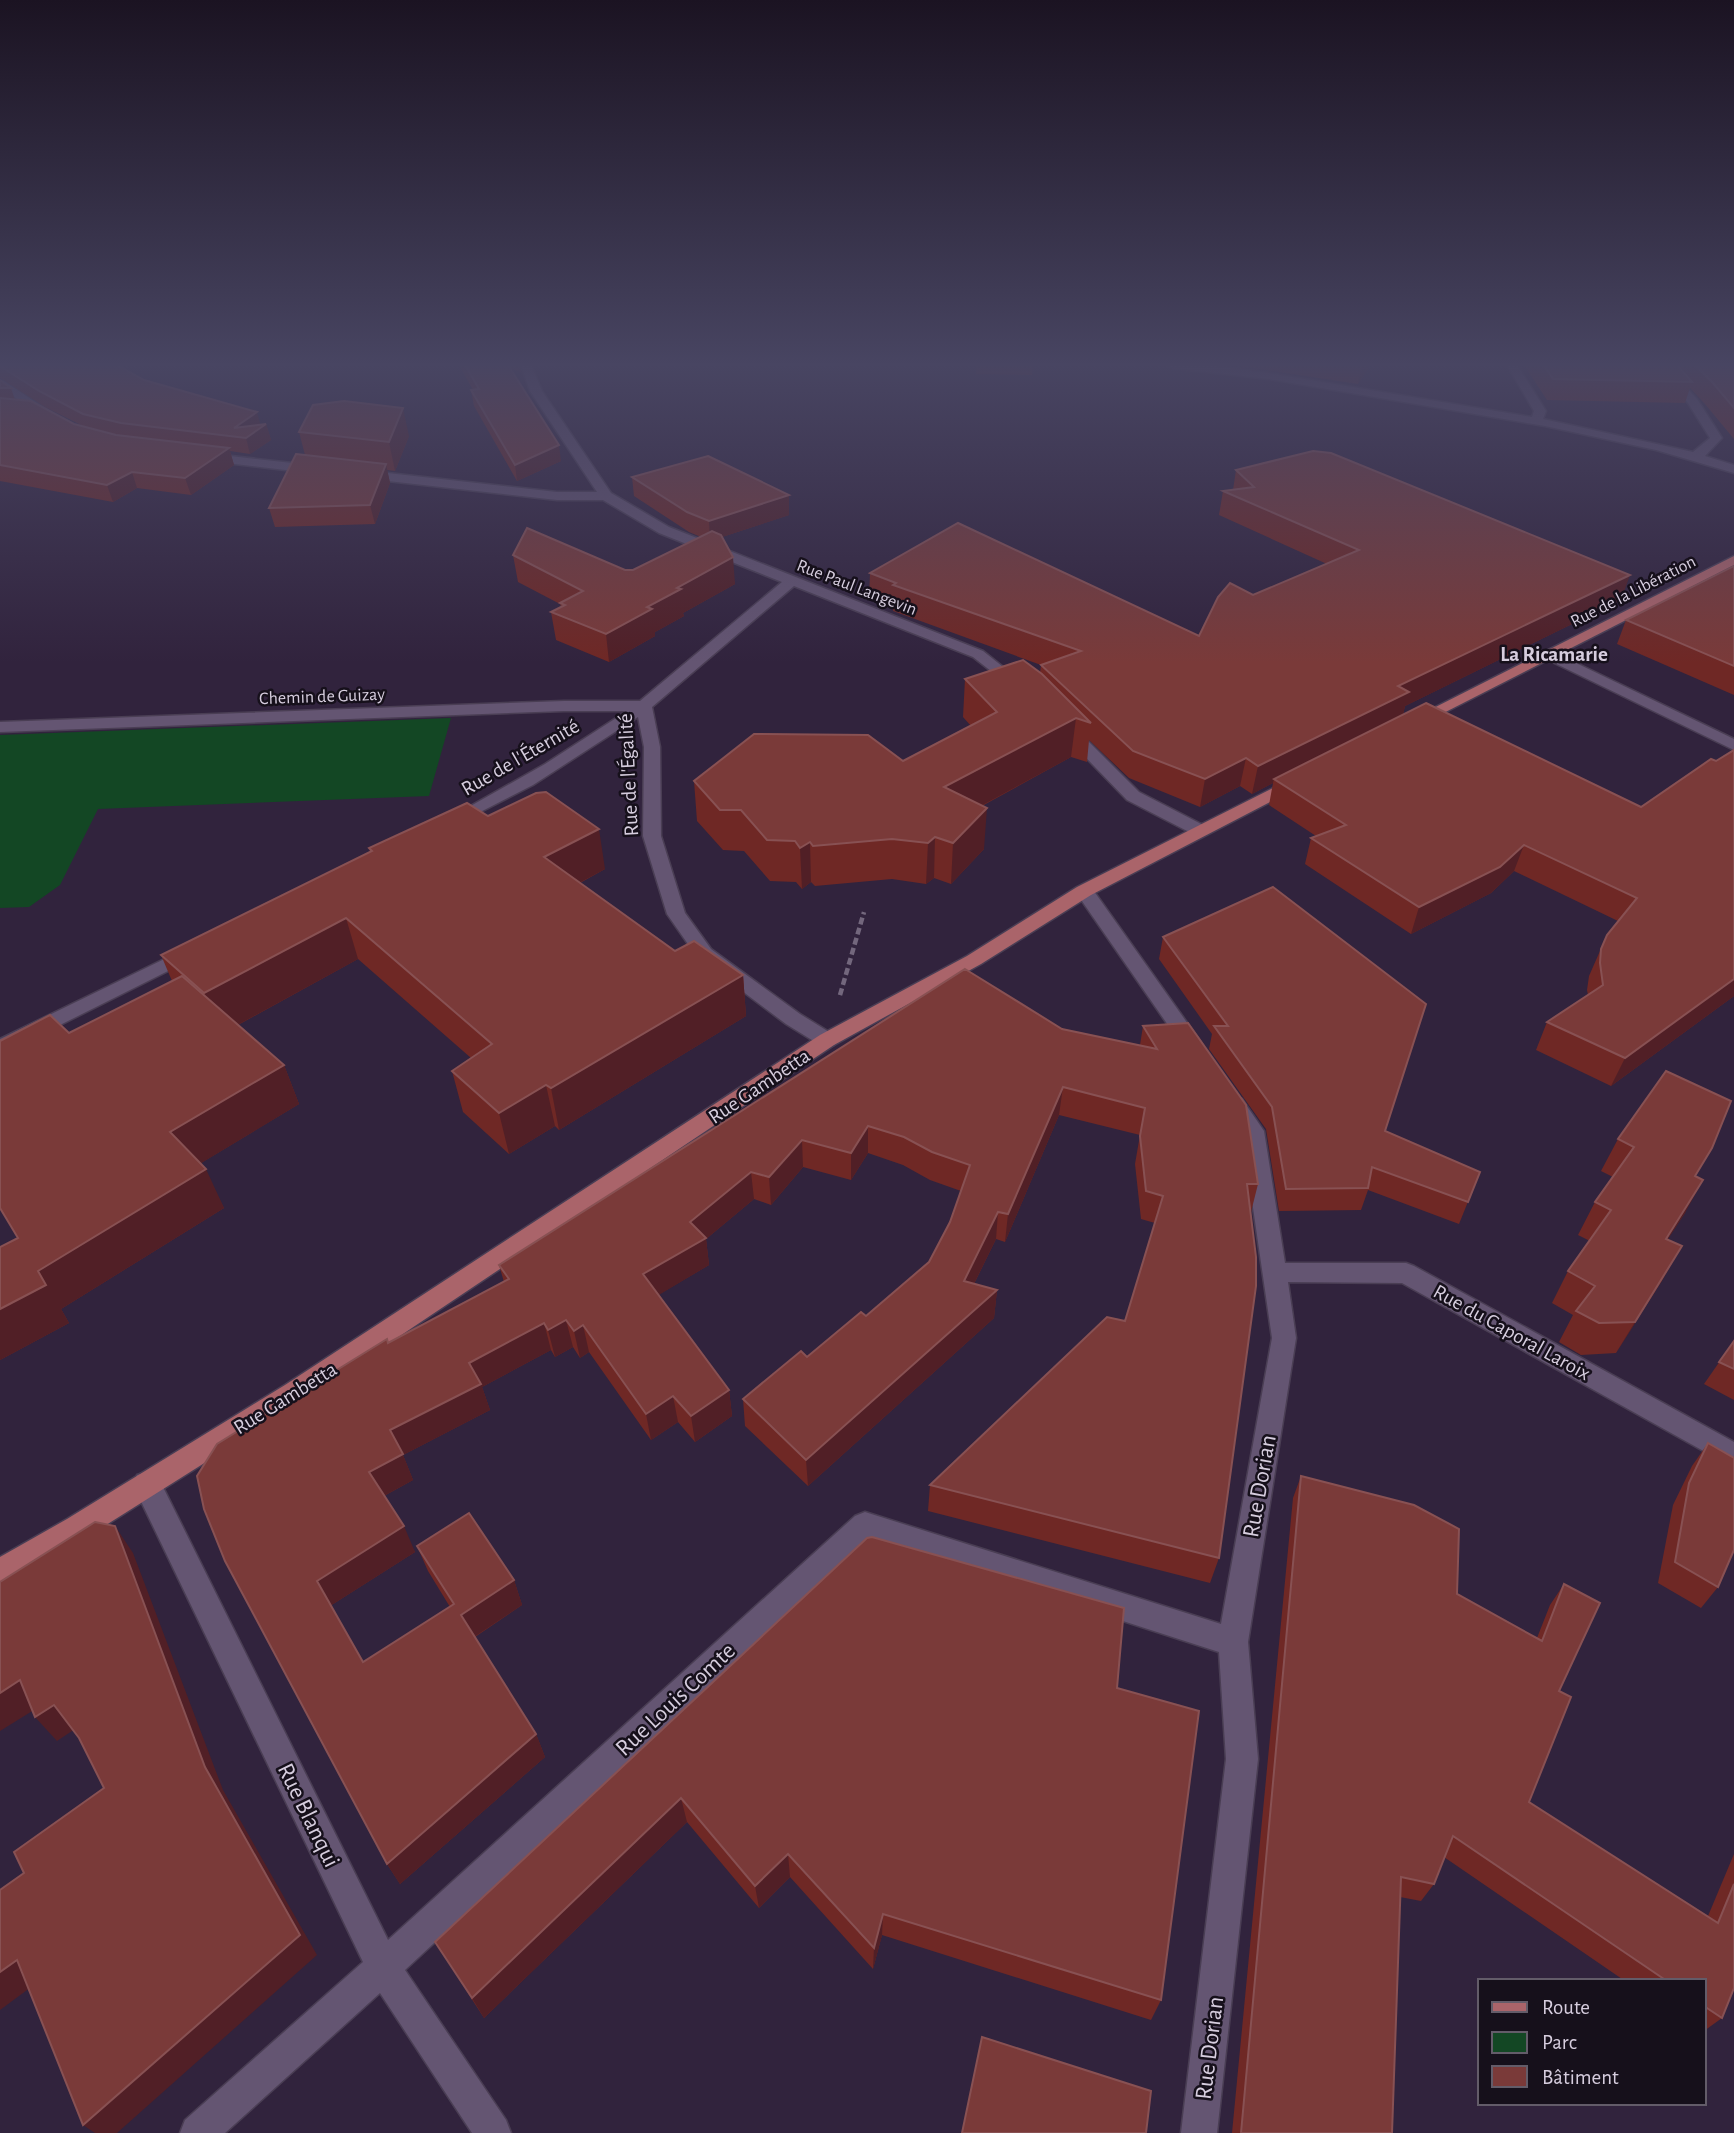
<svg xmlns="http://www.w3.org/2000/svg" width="1734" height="2133" font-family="'Alegreya Sans',sans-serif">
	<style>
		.green { fill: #134724 }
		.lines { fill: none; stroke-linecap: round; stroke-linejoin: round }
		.minor-casing { stroke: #4a3e54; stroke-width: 3 }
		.major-casing { stroke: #4a3e54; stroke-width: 3 }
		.path { stroke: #73677d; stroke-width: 4.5; stroke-dasharray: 7 3.5; stroke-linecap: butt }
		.minor { fill: #645572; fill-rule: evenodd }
		.major { fill: #aa646a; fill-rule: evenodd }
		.wall { fill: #6f2825 }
		.shaded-wall { fill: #511f26 }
		.building { fill: #7a3a39; stroke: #885153; stroke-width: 2 }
		.labels { text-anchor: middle; stroke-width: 5; stroke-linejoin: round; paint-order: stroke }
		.far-street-label { font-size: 18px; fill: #d6cdde; stroke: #16101b }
		.far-quarter-label { font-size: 21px; font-weight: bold; fill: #d6cdde; stroke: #16101b }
		.street-label { font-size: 21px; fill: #d6cdde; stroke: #16101b }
		.near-street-label { font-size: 24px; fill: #d6cdde; stroke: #16101b }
	</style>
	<rect width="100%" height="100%" fill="#31233d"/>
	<polygon class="green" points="451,718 429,796 98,809 60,885 29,907 0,908 0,735"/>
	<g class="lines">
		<defs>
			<g id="minor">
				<polygon points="521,365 531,365 542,391 611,493 669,527 983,651 1027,686 1019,691 1014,689 973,657 794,586 652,707 660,747 661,836 685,913 711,949 800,1014 834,1035 837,1040 834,1045 820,1045 786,1024 697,957 667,914 643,836 644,747 638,717 533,785 453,826 444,821 545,764 627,711 564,711 0,732 0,722 564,701 640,701 782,582 659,533 603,500 557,500 361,478 355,474 361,470 557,492 597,492 530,391"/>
				<polygon points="1167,365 1206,365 1269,373 1532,417 1534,411 1507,365 1517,365 1546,411 1543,419 1693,452 1710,438 1688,403 1654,365 1665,365 1697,399 1722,438 1705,456 1734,465 1734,473 1656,450 1545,426 1269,379 1172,368"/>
				<polygon points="0,380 4,381 53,414 43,416 0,388"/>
				<polygon points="204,453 319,466 325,470 319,474 200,460 200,454"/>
				<polygon points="1549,650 1734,739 1734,750 1544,658 1541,655"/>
				<polygon points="1069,726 1075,728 1139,792 1205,826 1208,830 1205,834 1193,834 1127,800 1063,734 1061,731 1063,728"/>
				<polygon points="1084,885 1091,887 1200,1041 1203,1046 1200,1051 1186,1051 1075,891"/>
				<polygon points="189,947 196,949 199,953 196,957 0,1055 0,1039"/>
				<polygon points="1234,1096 1242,1099 1264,1131 1285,1263 1406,1263 1414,1266 1734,1442 1734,1468 1402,1283 1288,1282 1296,1338 1248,1642 1258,1759 1217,2133 1181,2133 1226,1759 1219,1652 869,1539 405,1970 506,2120 511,2133 472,2133 380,1993 225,2133 180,2133 185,2120 363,1962 137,1493 133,1484 137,1475 147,1472 157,1475 388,1940 855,1516 865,1512 1221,1624 1272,1338 1242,1132 1223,1104 1226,1099"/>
			</g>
			<g id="major">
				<polygon points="1734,556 1734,565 1420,725 1408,725 1406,722"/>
				<polygon points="1295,777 1301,778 1303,782 1301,786 1091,895 981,964 834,1045 303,1401 87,1537 0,1585 0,1557 67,1519 285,1385 820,1035 967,956 1077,887"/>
			</g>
		</defs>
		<use href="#minor" class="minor-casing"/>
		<use href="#major" class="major-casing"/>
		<polyline class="path" points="840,995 864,912"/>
		<use href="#minor" class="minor"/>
		<use href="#major" class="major"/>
	</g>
	<g class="wall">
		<polygon points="0,365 144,380 261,425 266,424 271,440 250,454 230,451 234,465 191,495 137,488 113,502 0,481 0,380 11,388 15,400 74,424 85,427 45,407 0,378"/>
		<polygon points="459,365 519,365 521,372 511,369 561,461 517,481 474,406 471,390 473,390"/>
		<polygon points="977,365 1033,365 1032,375 976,374"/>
		<polygon points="1233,365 1370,365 1358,384"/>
		<polygon points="1524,365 1734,365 1734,439 1705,404 1690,388 1685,403 1547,400"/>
		<polygon points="299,432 409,436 395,471 387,470 390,483 375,524 275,527 269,508 305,455"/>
		<polygon points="1236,470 1621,600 1405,706 1403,714 1641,807 1734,750 1734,996 1611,1086 1536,1050 1547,1022 1588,995 1587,990 1589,976 1607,935 1618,921 1514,871 1491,893 1411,934 1305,864 1311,838 1316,836 1269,805 1273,783 1252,794 1240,786 1200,807 1129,778 1089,740 1087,762 1071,757 982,806 984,849 951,884 934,878 926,884 892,879 815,886 811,882 802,889 796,882 770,881 744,851 723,850 697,821 694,781 903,761 971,726 963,717 965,679 1040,673 1041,665 893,611 893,608 869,599 870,573 1199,636 1253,595 1327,564 1219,515 1223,491 1233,490"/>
		<polygon points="632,477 789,495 789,515 722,537 735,584 683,613 684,616 655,632 655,636 609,662 556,640 551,612 561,607 560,604 518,582 513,555 625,570 633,570 701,537 689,532 634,496"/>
		<polygon points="1734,566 1734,695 1617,644 1626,620"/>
		<polygon points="488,816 605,869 580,883 675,951 743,975 746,1016 559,1130 555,1126 509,1154 463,1112 452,1071 471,1058 358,959 238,1025 284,1065 299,1104 201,1163 224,1208 61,1309 69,1323 0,1360 0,1247 18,1238 69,1033 172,981 161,955 370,852 369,848"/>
		<polygon points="1163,937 1385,1131 1480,1172 1459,1224 1368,1190 1361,1210 1279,1211 1266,1129 1209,1049 1212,1034 1159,959"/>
		<polygon points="1143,1026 1258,1184 1251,1212 1219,1558 1210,1583 928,1511 930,1485 1125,1321 1155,1223 1141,1219 1135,1164 1140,1135 1059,1115 1005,1242 996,1239 974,1284 997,1290 994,1318 808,1486 745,1426 743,1399 866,1316 929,1262 950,1222 961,1191 930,1180 903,1165 868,1153 851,1180 803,1167 771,1205 754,1199 706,1239 709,1265 658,1295 729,1390 732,1416 695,1442 678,1422 651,1440 589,1352 580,1358 573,1347 555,1357 551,1350 482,1387 490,1410 403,1455 413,1480 384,1496 415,1552 330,1606 363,1662 450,1607 428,1571 417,1546 514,1580 522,1605 475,1637 536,1734 545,1757 400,1884 387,1864 225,1561 388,1343 504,1282 499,1265 1062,1029 1140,1045"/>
		<polygon points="1618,1139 1696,1176 1685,1213 1667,1240 1663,1279 1616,1353 1581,1355 1559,1342 1573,1315 1552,1303 1568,1271 1590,1241 1578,1235 1595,1202 1613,1177 1601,1171"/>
		<polygon points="1734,1341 1734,1400 1704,1384"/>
		<polygon points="1708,1443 1718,1587 1701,1608 1658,1583 1673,1505 1692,1466"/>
		<polygon points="1301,1476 1457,1594 1537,1638 1550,1605 1564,1584 1559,1691 1529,1802 1708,1916 1734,1854 1734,1988 1722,2018 1704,2031 1704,1981 1625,1981 1444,1857 1434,1884 1421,1901 1400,1897 1392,2133 1232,2133 1293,1498"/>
		<polygon points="867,1538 1117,1688 1161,2000 1151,2020 882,1935 873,1969 790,1877 759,1908 687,1822 484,2018 435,1942"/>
	</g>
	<g class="shaded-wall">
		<polygon points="1362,365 1370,365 1358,384"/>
		<polygon points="403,408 409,436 395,471 389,442"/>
		<polygon points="257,412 261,427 266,424 271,440 250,454 246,438 234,428"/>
		<polygon points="559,445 561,461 517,481 515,465"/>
		<polygon points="229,448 234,465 191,495 185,478"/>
		<polygon points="386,464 390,483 375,524 370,505"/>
		<polygon points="132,472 137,488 113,502 107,485"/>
		<polygon points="789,495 789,515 710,541 709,521"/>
		<polygon points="733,557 735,584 683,613 684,616 655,632 655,636 609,662 606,634 677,588"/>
		<polygon points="1630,575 1621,600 1405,706 1402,719 1274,779 1273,783 1252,794 1258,766 1398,686"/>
		<polygon points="1076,718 1071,757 942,827 944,787"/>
		<polygon points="1246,758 1240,786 1200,807 1205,779"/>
		<polygon points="987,808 984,849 951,884 953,843"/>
		<polygon points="599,829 605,869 551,898 544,857"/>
		<polygon points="935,837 934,878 926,884 928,843"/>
		<polygon points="810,842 811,882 802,889 800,848"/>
		<polygon points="1524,845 1514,871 1491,893 1411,934 1419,907"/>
		<polygon points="346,918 358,959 221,1034 204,993"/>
		<polygon points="743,975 746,1016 559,1130 551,1088"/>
		<polygon points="1734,979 1734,996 1611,1086 1625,1058"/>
		<polygon points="284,1065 299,1104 188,1171 170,1132"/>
		<polygon points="546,1085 555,1126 509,1154 499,1113"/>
		<polygon points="1063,1087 1059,1115 1005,1242 1008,1214"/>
		<polygon points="868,1126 868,1153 851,1180 851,1153"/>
		<polygon points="802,1140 803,1167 771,1205 769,1177"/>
		<polygon points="206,1169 224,1208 61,1309 69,1323 0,1360 0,1309 38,1271"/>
		<polygon points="751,1172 754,1199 706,1239 709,1265 647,1302 643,1274 690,1222"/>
		<polygon points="1703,1180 1685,1213 1647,1271 1666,1239"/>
		<polygon points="998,1212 996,1239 962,1308 964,1281"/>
		<polygon points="1682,1246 1663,1279 1616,1353 1635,1322"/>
		<polygon points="997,1290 994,1318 808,1486 806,1460"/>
		<polygon points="566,1320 573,1347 555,1357 548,1330"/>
		<polygon points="544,1323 551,1350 482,1387 490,1410 403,1455 413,1480 380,1498 369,1472 390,1430 469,1363"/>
		<polygon points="583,1325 589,1352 580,1358 574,1331"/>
		<polygon points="729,1390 732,1416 695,1442 691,1416"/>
		<polygon points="673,1396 678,1422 651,1440 646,1414"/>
		<polygon points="115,1526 133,1553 223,1790 317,1955 117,2133 95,2133 83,2125 205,1767"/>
		<polygon points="404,1526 415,1552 330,1606 317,1581"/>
		<polygon points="514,1580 522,1605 471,1639 461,1615"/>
		<polygon points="20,1680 42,1705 0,1731 0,1693"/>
		<polygon points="54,1705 75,1729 57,1741 35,1717"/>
		<polygon points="536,1734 545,1757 400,1884 387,1864"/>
		<polygon points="681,1798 687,1822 484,2018 472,1998"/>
		<polygon points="788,1854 790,1877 759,1908 755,1886"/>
		<polygon points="883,1914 882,1935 873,1969 874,1948"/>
		<polygon points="17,1960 42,1979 0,2010 0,1972"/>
	</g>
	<g class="building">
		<polygon points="0,365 117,365 144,380 257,412 234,428 266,424 246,438 121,423 83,414 39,391 0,366"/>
		<polygon points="465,365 508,365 559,445 515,465 471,390 479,389"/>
		<polygon points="1544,365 1677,365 1692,382 1553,379"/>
		<polygon points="1695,365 1734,365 1734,408 1713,383"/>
		<polygon points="0,380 11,388 0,388"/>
		<polygon points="0,398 31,401 74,424 116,435 229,448 185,478 132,472 107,485 0,465"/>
		<polygon points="344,401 403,408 389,442 299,432 313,405"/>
		<polygon points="1313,451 1331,453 1630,575 1398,686 1409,692 1258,766 1246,758 1205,779 1133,751 1041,665 1081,651 893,585 896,583 870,573 958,523 1199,636 1218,597 1230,583 1253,595 1359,550 1223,491 1254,487 1236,470"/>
		<polygon points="296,454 386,464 370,505 269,508"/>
		<polygon points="708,456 789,495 709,521 687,512 632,477"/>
		<polygon points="527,528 625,570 633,570 712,531 721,535 733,557 677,588 681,589 647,607 652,609 606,634 551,612 565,605 560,603 583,591 513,555"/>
		<polygon points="1734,566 1734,666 1626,620"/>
		<polygon points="1023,660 1042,674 1091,723 1076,718 944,787 987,808 953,843 935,837 928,843 892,839 813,846 810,842 800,848 795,841 767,840 741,810 720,810 694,781 754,734 868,735 903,761 997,712 965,679"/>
		<polygon points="1426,703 1641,807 1711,759 1716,761 1734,750 1734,979 1625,1058 1547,1022 1603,985 1600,963 1601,949 1607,935 1637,898 1524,845 1500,867 1419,907 1311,838 1346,825 1274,779"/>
		<polygon points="546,792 599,829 544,857 675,951 694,941 743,975 551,1088 546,1085 499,1113 452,1071 492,1044 346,918 204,993 161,955 372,851 369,848 467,803 488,816 536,793"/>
		<polygon points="1273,887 1426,1004 1385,1131 1480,1172 1468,1202 1372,1167 1368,1188 1286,1189 1272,1107 1214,1026 1228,1026 1163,937"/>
		<polygon points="965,969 1062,1029 1157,1049 1143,1026 1188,1023 1246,1105 1258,1184 1247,1184 1256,1257 1256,1286 1219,1558 930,1485 1107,1317 1125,1321 1163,1196 1146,1191 1140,1136 1145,1108 1063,1087 1008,1214 998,1212 964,1281 997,1290 806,1460 743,1399 801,1351 807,1357 861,1312 866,1316 929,1262 950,1222 970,1165 932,1152 904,1137 868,1126 851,1153 802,1140 769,1177 751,1172 690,1222 706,1238 643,1274 729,1390 691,1416 673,1396 646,1414 583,1325 574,1331 566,1320 548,1330 544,1323 469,1363 481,1384 390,1430 403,1454 369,1472 404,1526 317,1581 363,1662 454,1604 417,1546 469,1513 514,1580 461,1615 536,1734 387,1864 225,1561 204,1509 197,1476 217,1444 387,1339 388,1343 509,1279 499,1265"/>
		<polygon points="182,976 284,1065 170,1132 206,1169 38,1271 46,1285 0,1309 0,1247 18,1238 0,1208 0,1041 50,1015 69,1033"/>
		<polygon points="1666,1071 1731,1101 1712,1148 1695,1176 1703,1180 1666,1239 1682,1246 1635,1322 1599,1323 1576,1311 1595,1286 1568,1271 1611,1210 1595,1202 1634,1147 1618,1139"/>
		<polygon points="1734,1341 1734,1369 1719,1362"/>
		<polygon points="1708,1443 1734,1458 1734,1550 1718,1587 1675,1562 1689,1483"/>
		<polygon points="1301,1476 1414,1505 1459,1529 1457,1594 1542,1641 1564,1584 1600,1603 1559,1691 1571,1697 1529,1802 1718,1923 1734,1884 1734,1988 1722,2018 1704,2006 1704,1981 1667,1981 1453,1836 1434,1884 1401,1877 1392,2133 1241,2133"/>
		<polygon points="95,1522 115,1526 205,1767 300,1935 83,2125 17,1960 0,1972 0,1890 24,1873 14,1852 104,1788 79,1738 54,1705 35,1717 20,1680 0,1693 0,1582"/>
		<polygon points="872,1537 1124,1608 1117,1688 1199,1711 1161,2000 883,1914 874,1948 788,1854 755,1886 681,1798 472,1998 435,1942 867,1538"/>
		<polygon points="982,2037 1151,2091 1146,2133 962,2133"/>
	</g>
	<linearGradient id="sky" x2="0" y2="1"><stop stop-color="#1b1322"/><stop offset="0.55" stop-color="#484562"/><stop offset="1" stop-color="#484562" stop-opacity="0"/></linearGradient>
	<rect width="1734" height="663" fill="url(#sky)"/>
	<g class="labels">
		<g class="far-street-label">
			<text transform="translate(857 587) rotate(21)" y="6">Rue Paul Langevin</text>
			<text transform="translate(1633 591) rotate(-27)" y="6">Rue de la Libération</text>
			<text transform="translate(322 696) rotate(-2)" y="6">Chemin de Guizay</text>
		</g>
		<g class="far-quarter-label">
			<text x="1554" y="661">La Ricamarie</text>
		</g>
		<g class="street-label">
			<text transform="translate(520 757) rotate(-30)" y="7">Rue de l'Éternité</text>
			<text transform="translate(628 775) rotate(-93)" y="7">Rue de l'Égalité</text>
			<text transform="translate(759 1086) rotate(-34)" y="7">Rue Gambetta</text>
			<text transform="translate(1512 1332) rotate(29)" y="7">Rue du Caporal Laroix</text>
			<text transform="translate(285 1398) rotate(-32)" y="7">Rue Gambetta</text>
		</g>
		<g class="near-street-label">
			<text transform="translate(1259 1486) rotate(-80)" y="8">Rue Dorian</text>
			<text transform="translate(675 1699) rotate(-43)" y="8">Rue Louis Comte</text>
			<text transform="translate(309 1815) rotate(64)" y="8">Rue Blanqui</text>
			<text transform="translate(1209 2048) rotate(-83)" y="8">Rue Dorian</text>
		</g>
	</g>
	<rect x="1478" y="1979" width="228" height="126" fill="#16101b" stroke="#635c69" stroke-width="2"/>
	<rect x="1492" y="2002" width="35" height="10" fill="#aa646a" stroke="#635c69" stroke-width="2"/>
	<text x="1542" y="2014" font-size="21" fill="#d6cdde">Route</text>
	<rect x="1492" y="2032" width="35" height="21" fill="#134724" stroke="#635c69" stroke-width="2"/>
	<text x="1542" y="2049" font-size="21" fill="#d6cdde">Parc</text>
	<rect x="1492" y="2066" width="35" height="21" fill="#7a3a39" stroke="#635c69" stroke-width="2"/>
	<text x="1542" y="2084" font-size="21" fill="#d6cdde">Bâtiment</text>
</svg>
